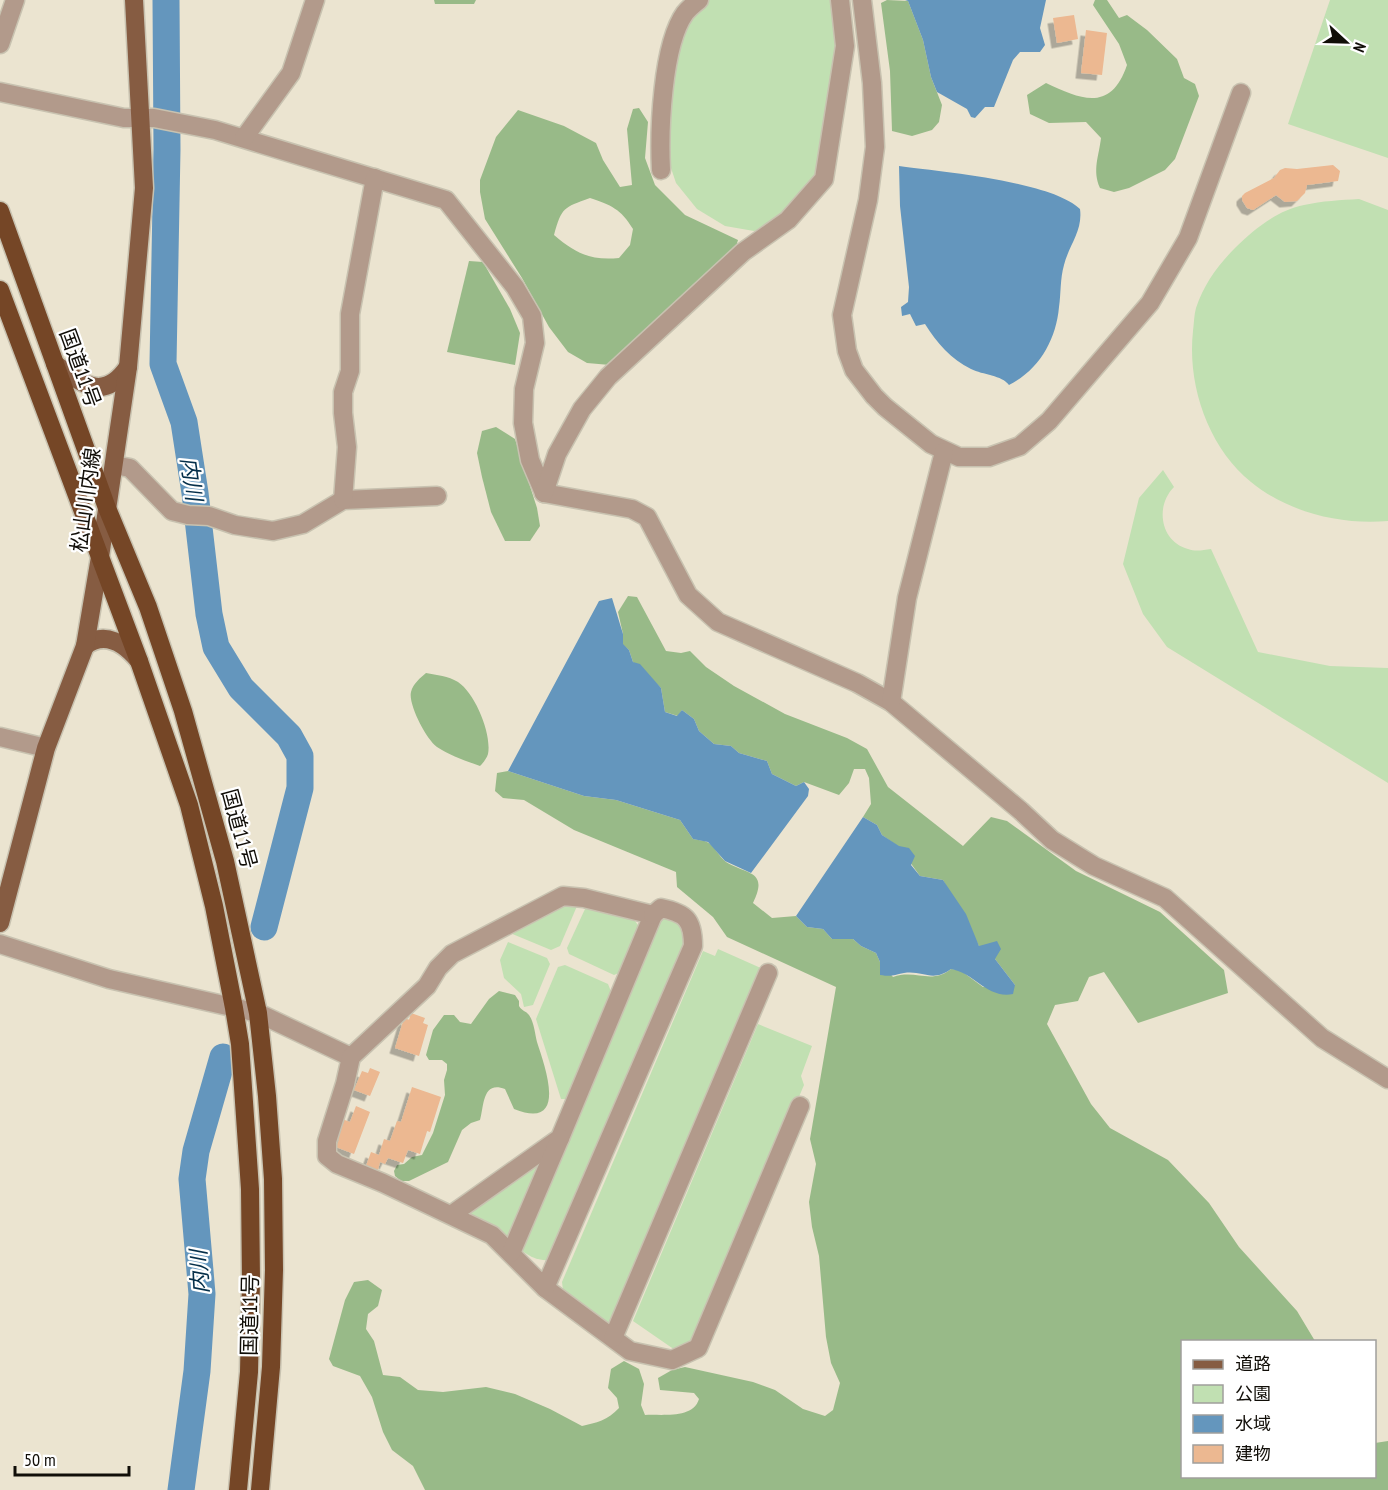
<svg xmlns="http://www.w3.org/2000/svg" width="1388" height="1490" font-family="'PT Sans Narrow','Noto Sans JP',sans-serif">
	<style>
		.green { fill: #c1e0b2 }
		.forest { fill: #98ba88; fill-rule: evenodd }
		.water { fill: #6496bd }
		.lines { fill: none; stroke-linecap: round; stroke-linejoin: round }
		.river { stroke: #6496bd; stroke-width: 27 }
		.building { fill: #ecb891; filter: url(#shadow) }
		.minor-casing { stroke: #c8c2b0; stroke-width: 21 }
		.major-casing { stroke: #c8c2b0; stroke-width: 21 }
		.highway-casing { stroke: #c8c2b0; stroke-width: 21 }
		.minor { stroke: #b29a8b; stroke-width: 18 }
		.major { stroke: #865c42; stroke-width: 18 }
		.highway { stroke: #754626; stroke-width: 18 }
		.labels { text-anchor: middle; stroke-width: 4.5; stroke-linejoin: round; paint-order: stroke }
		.street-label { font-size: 21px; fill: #110e08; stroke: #fff }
		.water-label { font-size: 22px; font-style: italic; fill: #052f4a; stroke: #fff }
	</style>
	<defs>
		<filter id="shadow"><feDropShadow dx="-5.5" dy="5.5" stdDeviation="0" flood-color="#0004"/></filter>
	</defs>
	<rect width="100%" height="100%" fill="#ebe4d0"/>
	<g class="green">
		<polygon points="707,0 834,0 837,50 819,179 770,225 754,231 725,226 697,209 676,183 671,168 667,146 670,105 680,35"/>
		<polygon points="1330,0 1388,0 1388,158 1288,124"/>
		<path d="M1359 199 1388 210V521C1341 525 1289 513 1251 482 1208 447 1187 385 1193 331 1194 323 1194 315 1196 308 1204 284 1218 265 1235 248 1254 229 1278 210 1304 205 1322 201 1341 200 1359 199Z"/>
		<path d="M1163 470 1174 487C1155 506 1160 541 1188 549 1196 552 1203 550 1211 549L1258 652 1330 666 1388 668V783L1167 647 1143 614 1123 564 1139 498Z"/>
		<polygon points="559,904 577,906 560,946 551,950 510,933"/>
		<polygon points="590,906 635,921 640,928 621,972 614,975 569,954 567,948 585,909"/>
		<path d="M661 913 676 915 687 938 554 1256 550 1260C538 1261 527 1256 518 1247Z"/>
		<polygon points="508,942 547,958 550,964 533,1005 524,1007 521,994 504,978 500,960"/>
		<polygon points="718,949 763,969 613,1322 605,1324 563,1290 562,1282 703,951 715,956"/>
		<polygon points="565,965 608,984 612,994 567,1099 561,1099 536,1019 558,967"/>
		<polygon points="758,1024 812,1046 801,1076 804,1085 694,1342 675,1350 633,1321"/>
		<polygon points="541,1162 512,1244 467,1217 476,1206"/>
	</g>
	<g class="forest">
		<polygon points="434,0 476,0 474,4 435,4"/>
		<polygon points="887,0 908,1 923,40 931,77 942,105 939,122 932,130 912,136 892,131 890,71 881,3"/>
		<path d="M1095 0H1107L1119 18 1127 15 1147 30 1177 59 1184 78 1195 84 1199 96 1175 159 1165 170 1129 188 1114 192 1100 188C1092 170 1099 156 1101 138L1086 122 1049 123 1030 114 1027 95 1046 83C1082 100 1111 112 1127 65L1119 44 1093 5Z"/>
		<path d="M639 108 648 122 645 158 655 185 685 215 738 240 734 253 610 365 587 363 568 352 549 327 522 278 485 219 480 192V180L496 137 518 110 564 126 596 143 603 160 620 187 632 185 627 129 633 109ZM590 198C611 205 621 209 633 229L630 245 619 258C591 261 575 253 554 235 562 207 563 208 590 198Z"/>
		<polygon points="469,261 483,262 510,309 520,333 515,365 447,352"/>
		<polygon points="496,427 515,439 537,508 540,526 530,541 505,541 491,512 482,477 477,453 482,431"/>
		<path d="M628 596 637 597 666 651 681 653 690 651 706 667 734 686 785 714 847 738 867 749 888 787 963 846 991 817 1007 821 1076 871 1160 912 1224 970 1228 993 1138 1023 1104 972 1089 977 1078 1001 1055 1005 1047 1024 1091 1104 1110 1128 1168 1160 1209 1203 1239 1247 1297 1311 1315 1341 1182 1342V1476H1374L1375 1443 1388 1441V1490H425L413 1466 392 1450 383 1432 372 1397 360 1376 333 1366 329 1359 345 1300 354 1282 368 1280 382 1290 378 1306 368 1314 366 1329 374 1341 383 1375 400 1377 418 1390 443 1392 486 1387 515 1394 550 1409 582 1426C596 1423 608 1420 619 1408L617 1398 608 1388 611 1369 624 1361 639 1369 644 1384 641 1405 645 1415C663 1414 693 1419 699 1399L694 1393 660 1390 658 1378 672 1370 685 1367 753 1382 775 1390 803 1409 825 1416 833 1410 840 1383 831 1363 826 1337 819 1256 812 1227 809 1202 816 1164 810 1139 836 987 727 937 713 917 677 887 676 872 574 830 524 800 503 798 495 791 497 773 508 771 584 796 616 800 680 820 693 839C697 840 703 840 707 842 715 846 719 857 726 862 747 875 769 870 753 903L772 918 796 916 807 927 823 929 832 939H853L861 946 876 953 880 962 893 977C916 969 931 985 951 969L960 970 983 987 1015 985 995 959 979 946 943 880 920 876 899 847 882 835 877 825 863 817 871 804 869 778 865 769H854L849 783 839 795 804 782 796 786 772 774 767 761 739 753 731 746 714 744 699 731 694 719 682 710 678 716 665 712 661 688 633 662 629 650 622 644 623 634 618 612Z"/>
		<path d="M426 673C437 675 448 676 458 682 475 693 492 734 488 754 487 758 483 763 480 766 466 761 449 755 437 747 426 739 408 704 411 692 413 684 420 678 426 673Z"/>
		<path d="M499 991 515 995 519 1001V1006C522 1011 526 1011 529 1015 534 1022 535 1034 537 1042 545 1067 569 1131 514 1109L505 1089C482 1080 484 1107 480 1120L471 1123 462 1130 448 1162 409 1181H401L395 1176 394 1171 397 1165 404 1164 412 1157 422 1155 433 1133 445 1095 444 1080 447 1070V1064L442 1060H429L426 1055 433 1030 444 1015H454L460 1022 471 1024 489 999Z"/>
	</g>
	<g class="water">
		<polygon points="905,0 1046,0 1040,28 1045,45 1040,52 1020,52 1013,60 994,107 985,107 975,118 971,117 967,109 937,92 931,77 923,40 908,1"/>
		<path d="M899 166C942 172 1051 181 1080 209 1083 231 1069 245 1064 265 1060 279 1061 293 1059 307 1056 340 1039 370 1009 385 1002 375 983 375 971 369 951 359 937 343 925 324L916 326 910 314 902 316 901 307 908 302 909 287 900 206Z"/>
		<polygon points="612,598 623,634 623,644 629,650 633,662 640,664 661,688 665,712 677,716 682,710 694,719 699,731 714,744 731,746 739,753 767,761 772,774 796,786 804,782 809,789 808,796 751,873 725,861 708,842 693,839 680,820 616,800 584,796 508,771 599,601"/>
		<path d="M863 817 877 825 882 835 899 846 909 848 915 856 911 865 920 876 943 880 966 914 979 946 997 941 1001 949 995 959 1015 985 1013 994C987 999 975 973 951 969 932 983 923 970 904 973 893 975 893 977 880 975V962L876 953 861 946 853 939H832L823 929 807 927 796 916Z"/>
	</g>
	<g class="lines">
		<g class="river">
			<polyline points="166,0 167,149 163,364 184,422 195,493 209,614 216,647 241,688 289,736 300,756 300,788 264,927"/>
			<polyline points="181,1490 197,1371 202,1294 192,1179 196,1151 223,1057"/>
		</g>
	</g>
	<g class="building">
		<polygon points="1074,15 1078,39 1057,43 1053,18"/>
		<polygon points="1086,30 1107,33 1102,75 1081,73"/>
		<polygon points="1333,165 1340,171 1338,181 1307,185 1305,193 1297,201 1285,202 1276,195 1253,210 1247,208 1242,200 1242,196 1245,193 1274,178 1280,170 1285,168 1297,169"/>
		<polygon points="411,1013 425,1018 423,1023 428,1025 419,1056 395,1048 404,1018 409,1020"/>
		<polygon points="370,1068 380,1072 370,1096 354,1090 362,1071 368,1073"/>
		<polygon points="412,1087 441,1097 430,1132 427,1131 420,1154 408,1150 403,1163 388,1158 385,1164 380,1162 378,1170 366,1166 371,1152 379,1155 384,1139 390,1141 397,1121 401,1122"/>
		<polygon points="356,1106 370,1112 354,1154 336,1147 339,1140 335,1138 342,1119 350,1122"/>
	</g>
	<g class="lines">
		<defs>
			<g id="minor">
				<polyline points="862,0 872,83 875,147 868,200 842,315 847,351 854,370 874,396 885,407 931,444 959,457 989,457 1020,446 1049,421 1150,303 1188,238 1241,93"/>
				<polyline points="0,44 15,0"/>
				<polyline points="0,92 124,118 154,118 215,130 446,200 515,287 532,316 535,343 524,389 523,423 530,460 544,493"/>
				<polyline points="244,138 291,73 315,0"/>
				<path d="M661 170C659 131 662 45 685 13 689 8 694 4 699 0"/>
				<polyline points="114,465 130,468 172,511 188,515 209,516 235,525 273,531 303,524 343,500 437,496"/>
				<polyline points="544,493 632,509 647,517 688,595 718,622 857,683 891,702 1021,811 1052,840 1094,866 1165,898 1322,1038 1388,1079"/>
				<polyline points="544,493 557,454 582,409 608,377 743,252 788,220 824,179 845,46 840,0"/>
				<polyline points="343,500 347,447 343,413 343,392 350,371 350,314 375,178"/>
				<polyline points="891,702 907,598 944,452"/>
				<polyline points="0,737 46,748"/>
				<polyline points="0,944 109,979 258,1013 351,1057"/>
				<polyline points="451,1215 560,1138 653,915 584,898 563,896 452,954 438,968 427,986 351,1057 345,1084 327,1141 327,1156 337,1164 383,1183 492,1235 545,1288 630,1351 672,1360 698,1348 800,1106"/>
				<polyline points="511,1253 560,1138"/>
				<path d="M545 1288 693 946C693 920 686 913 661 908L653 915"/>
				<polyline points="613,1338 768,973"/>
			</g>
			<g id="major">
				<path d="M55 364C82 383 103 403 128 367"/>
				<path d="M85 646C105 630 125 644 139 661"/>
				<polyline points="0,923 46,748 85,646 100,557 128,367 144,188 134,0"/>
			</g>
			<g id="highway">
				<polyline points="0,211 107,508 148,607 183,711 225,861 258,1013 267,1096 273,1179 274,1270 271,1367 260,1490"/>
				<polyline points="0,290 139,661 189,805 214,906 234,1008 240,1044 250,1189 251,1280 249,1372 238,1490"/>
			</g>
		</defs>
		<use href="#minor" class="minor-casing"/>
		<use href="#major" class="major-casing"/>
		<use href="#highway" class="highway-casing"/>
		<use href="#minor" class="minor"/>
		<use href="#major" class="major"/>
		<use href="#highway" class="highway"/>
	</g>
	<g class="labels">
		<g class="street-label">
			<text transform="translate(80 368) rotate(70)" y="7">国道11号</text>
			<text transform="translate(86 500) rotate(-82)" y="7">松山川内線</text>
			<text transform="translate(239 829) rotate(75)" y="7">国道11号</text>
			<text transform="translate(250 1315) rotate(-89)" y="7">国道11号</text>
		</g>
		<g class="water-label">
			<text transform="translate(192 479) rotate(82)" y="8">内川</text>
			<text transform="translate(199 1272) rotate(-93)" y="8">内川</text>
		</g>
	</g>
	<rect x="1181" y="1340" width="195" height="138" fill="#ffffff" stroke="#a09f9c" stroke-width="1.5"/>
	<rect x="1193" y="1360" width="30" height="9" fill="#865c42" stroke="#a09f9c" stroke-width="1.5"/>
	<text x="1235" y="1370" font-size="18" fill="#110e08">道路</text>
	<rect x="1193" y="1385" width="30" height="18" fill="#c1e0b2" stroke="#a09f9c" stroke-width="1.5"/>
	<text x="1235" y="1400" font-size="18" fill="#110e08">公園</text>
	<rect x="1193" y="1415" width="30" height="18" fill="#6496bd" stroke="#a09f9c" stroke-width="1.5"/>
	<text x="1235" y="1430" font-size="18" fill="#110e08">水域</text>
	<rect x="1193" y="1445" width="30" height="18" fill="#ecb891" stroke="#a09f9c" stroke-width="1.5"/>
	<text x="1235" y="1460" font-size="18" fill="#110e08">建物</text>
	<g transform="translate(1346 42) rotate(112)" stroke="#ffffff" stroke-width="4.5" paint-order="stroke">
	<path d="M0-4.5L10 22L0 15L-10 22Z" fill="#110e08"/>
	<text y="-9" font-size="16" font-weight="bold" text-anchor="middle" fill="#110e08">N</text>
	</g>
	<path d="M15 1466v9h114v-9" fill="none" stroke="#110e08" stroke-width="3"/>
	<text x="24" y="1466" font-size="18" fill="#110e08" stroke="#ffffff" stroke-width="4.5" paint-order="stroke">50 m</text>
</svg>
